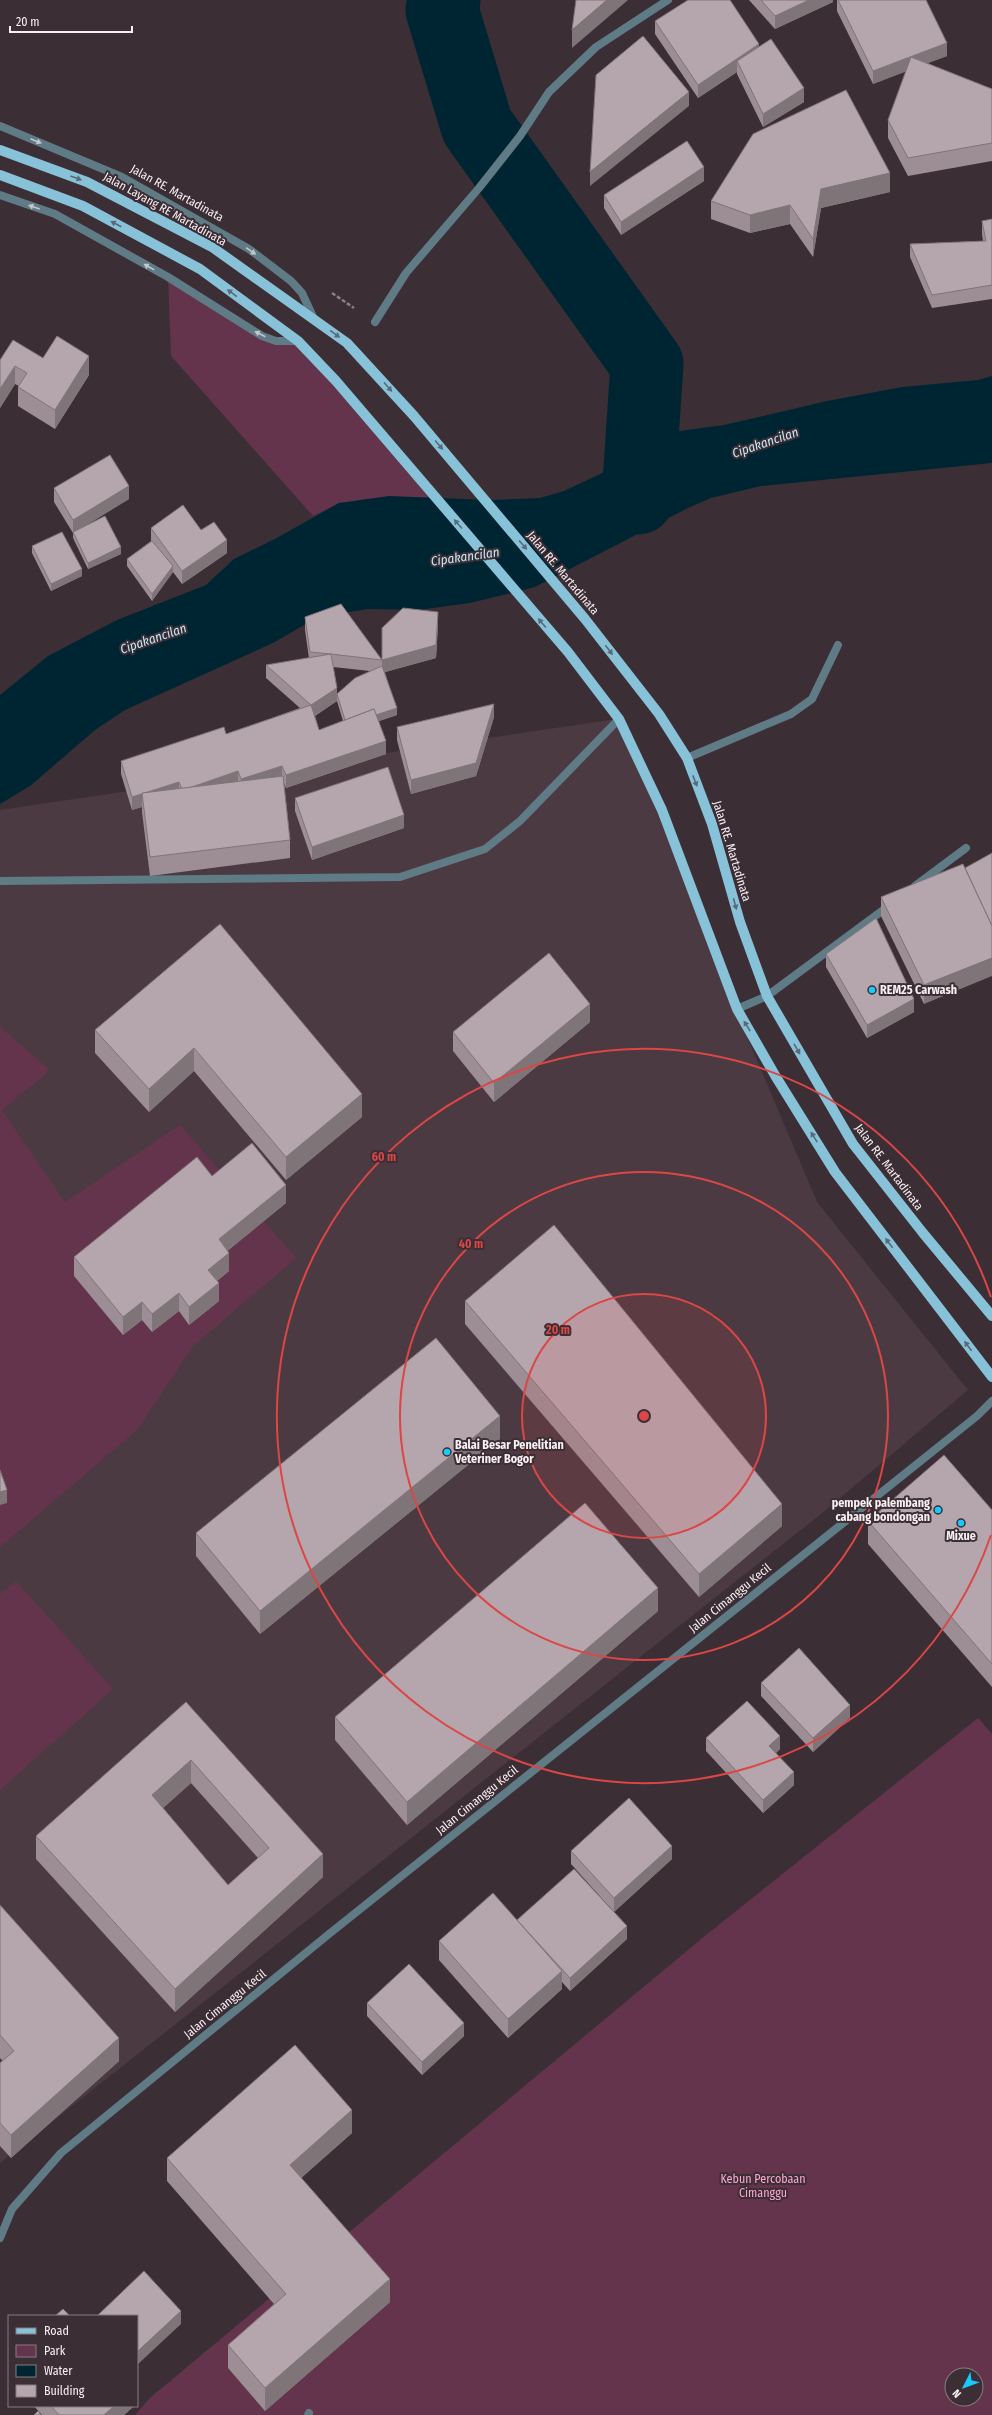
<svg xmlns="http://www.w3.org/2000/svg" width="992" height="2415" font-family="'Fira Sans Condensed',sans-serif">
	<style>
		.built { fill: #4c3a42 }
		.green { fill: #63344c; fill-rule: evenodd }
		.water { fill: #002532 }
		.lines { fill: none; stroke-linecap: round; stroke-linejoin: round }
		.river { stroke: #002532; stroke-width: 73 }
		.path { stroke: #8a7e84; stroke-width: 2.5; stroke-dasharray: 4 2; stroke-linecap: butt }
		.service { stroke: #5f7b86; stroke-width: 8 }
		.minor { stroke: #5f7b86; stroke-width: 8 }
		.primary { stroke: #87c2d9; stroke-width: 10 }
		.wall { fill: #9c8e94; fill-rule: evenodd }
		.shaded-wall { fill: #7f7478 }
		.building { fill: #b5a5ac; stroke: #7f7478; fill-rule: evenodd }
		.oneway { fill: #c2c6cd }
		.oneway2 { fill: #5a6977 }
		.ring { fill: none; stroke: #db4646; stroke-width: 2 }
		.poi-dot { fill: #18cafc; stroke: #3c2e35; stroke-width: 1.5 }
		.labels { text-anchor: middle; stroke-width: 4; stroke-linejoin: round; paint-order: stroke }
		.street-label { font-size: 12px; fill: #f8eff3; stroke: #3c2e35 }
		.poi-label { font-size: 12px; font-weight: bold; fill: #f8eff3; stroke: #3c2e35; text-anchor: start }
		.park-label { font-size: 12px; fill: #fba6d0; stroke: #3c2e35 }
		.water-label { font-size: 13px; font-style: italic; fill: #c2e8f7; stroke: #3c2e35 }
		.centre { fill: #db4646; stroke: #3c2e35; stroke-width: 2 }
		.ring-label { font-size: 12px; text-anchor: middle; font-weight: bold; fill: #db4646; stroke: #3c2e35; stroke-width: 4; stroke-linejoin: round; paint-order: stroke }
	</style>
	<rect width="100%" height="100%" fill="#3c2e35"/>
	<polygon class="built" points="623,718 718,968 817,1202 968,1390 821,1514 0,2163 0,810"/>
	<g class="green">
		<polygon points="168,277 276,341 298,341 432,497 339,503 313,516 171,356"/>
		<polygon points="0,1027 50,1070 2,1110 65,1202 180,1125 296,1258 193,1346 137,1430 0,1547"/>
		<polygon points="16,1581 113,1689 0,1790 0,1594"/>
		<path d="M978 1718 992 1734V2415H135L151 2397 706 1935ZM952 2375H976V2399H952Z"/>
	</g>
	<polygon class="water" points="992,376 992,463 761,486 711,498 688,508 535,587 470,603 418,610 368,609 318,617 273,643 125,710 95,730 30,786 0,804 0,695 48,656 117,620 206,585 234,559 275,539 339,503 389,496 489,500 540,498 564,491 632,459 673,432 724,425 827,401 902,387 978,380"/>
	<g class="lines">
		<polyline class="river" points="444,0 442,10 477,126 647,364 638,498"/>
		<polyline class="path" points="332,293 354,308"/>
		<g class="service">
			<polyline points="687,758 791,714 812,699 838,645"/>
			<polyline points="915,886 966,848"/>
			<polyline points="737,1009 767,996 890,905"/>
		</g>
		<g class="minor">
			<polyline points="0,126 122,177 249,249 291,281 302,293 314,319"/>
			<polyline points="0,195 55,214 168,277 262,336 276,341 298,341"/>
			<polyline points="375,322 406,273 479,188 520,136 549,92 596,47 668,0"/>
			<polyline points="0,881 400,877 485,849 520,821 619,719"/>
			<polyline points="0,2238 12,2209 61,2153 329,1934 977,1416 992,1401"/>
			<polyline points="308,2415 309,2413"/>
		</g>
		<g class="primary">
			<polyline points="0,150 87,182 212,247 347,343 414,416 585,619 659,714 687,758 712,824 740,922 767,996 853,1144 923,1233 992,1316"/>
			<polyline points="0,175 83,206 200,269 298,341 336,381 568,652 619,719 662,810 737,1009 776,1077 835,1172 992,1377"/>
		</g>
	</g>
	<g class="wall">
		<polygon points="749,0 833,0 833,2 775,29"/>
		<polygon points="837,0 926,0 947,56 927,63 992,89 992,161 908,176 888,138 888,120 906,71 873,84 837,11"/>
		<polygon points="655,21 759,47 804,102 763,127 737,74 737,72 698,98 655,34"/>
		<polygon points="704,181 621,235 604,208 604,195"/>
		<polygon points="890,192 821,208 813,257 790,224 750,233 711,219 711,201"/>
		<polygon points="992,219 992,299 932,308 910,257 910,244 983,241 982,234 982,221"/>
		<polygon points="43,358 89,375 55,429 18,406 18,387 19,386 15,384 0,408 0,360"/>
		<polygon points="54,488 129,499 86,525 121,554 88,569 73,538 73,533 54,502"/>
		<polygon points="151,528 201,530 227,553 182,584 173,572 152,601 127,566 127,559 151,541"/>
		<polygon points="32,546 82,576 51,591 32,553"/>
		<path d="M305 617 382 660 438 625 436 658 385 672 397 715 379 721 386 754 286 788 284 783 290 840V858L150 876 142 812V807L132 810 121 774V761L226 734 300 708 266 678V665L309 658 305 630ZM333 667 370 671 337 694V701L343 721 319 730 315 716 337 701Z"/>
		<polygon points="494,717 476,776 411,794 397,740 397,727"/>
		<polygon points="295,798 404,828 312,860 295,811"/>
		<polygon points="963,864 924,1004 881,916 881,897"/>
		<polygon points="220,924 362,1117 286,1180 194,1071 149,1112 95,1053 95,1030"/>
		<polygon points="826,954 914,1012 867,1038 826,967"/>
		<polygon points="590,1022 494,1102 453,1051 453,1032"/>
		<polygon points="212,1176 286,1203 227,1251 229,1271 217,1281 219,1301 189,1325 179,1311 152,1332 142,1320 123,1335 74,1276 74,1257"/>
		<polygon points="465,1301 782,1526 699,1597 465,1324"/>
		<polygon points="500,1439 260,1634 196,1556 196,1533"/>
		<polygon points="992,1510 992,1687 868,1544 868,1521"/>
		<polygon points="658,1611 407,1825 335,1740 335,1717"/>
		<polygon points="761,1683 850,1718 813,1752 761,1696"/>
		<path d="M186 1702 323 1877 175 2012 36 1859V1836ZM191 1783 258 1858 228 1885 163 1808Z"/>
		<polygon points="706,1738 780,1749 776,1753 794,1785 763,1813 706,1751"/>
		<polygon points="571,1851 672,1859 614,1912 571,1864"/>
		<polygon points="0,1905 119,2061 11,2158 0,2146 0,2063 3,2061 0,2058"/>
		<polygon points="517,1920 627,1939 570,1991 562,1982 562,1989 508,2038 439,1960 439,1941"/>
		<polygon points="367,2003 464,2036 422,2075 367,2016"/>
		<polygon points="352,2133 301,2178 390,2302 265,2411 228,2368 228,2345 274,2304 167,2181 167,2158"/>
		<polygon points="9,2359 9,2379 8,2378 8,2360"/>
		<polygon points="34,2406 134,2406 124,2415 42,2415"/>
	</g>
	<g class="shaded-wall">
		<polygon points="607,0 628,0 572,48 572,30"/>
		<polygon points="809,0 833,0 833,2 775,29 775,16"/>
		<polygon points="947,43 947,56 873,84 873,71"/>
		<polygon points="759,44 759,57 737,61 737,72 698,98 698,85"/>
		<polygon points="804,88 804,102 763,127 763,114"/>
		<polygon points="689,92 689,106 590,186 590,172"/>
		<polygon points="704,167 704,181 621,235 621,222"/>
		<polygon points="890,173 890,192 821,208 813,257 813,239 821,189"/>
		<polygon points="790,205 790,224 750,233 750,215"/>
		<polygon points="89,356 89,375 55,429 55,410"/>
		<polygon points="15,366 15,384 0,408 0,389"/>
		<polygon points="129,486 129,499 74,533 73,532 73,533 73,520"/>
		<polygon points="227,540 227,553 182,584 182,571"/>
		<polygon points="121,547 121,554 88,569 88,563"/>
		<polygon points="173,566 173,572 152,601 152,594"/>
		<polygon points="82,569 82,576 51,591 51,584"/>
		<polygon points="438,612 438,625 436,658 382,673 382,660"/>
		<polygon points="337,688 337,701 311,718 311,705"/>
		<polygon points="494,704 494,717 476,776 411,794 411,780"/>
		<polygon points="397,708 397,715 347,732 347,725"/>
		<polygon points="386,741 386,754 286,788 286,775"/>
		<polygon points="282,766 282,779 241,792 241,779"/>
		<polygon points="238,771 238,784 182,790"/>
		<polygon points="179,782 179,795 142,794"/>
		<polygon points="142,794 142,807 132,810 132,797"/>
		<polygon points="404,815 404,828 312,860 312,847"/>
		<polygon points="992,958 992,976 924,1004 924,985"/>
		<polygon points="914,999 914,1012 867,1038 867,1025"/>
		<polygon points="590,1004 590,1022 494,1102 494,1083"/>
		<polygon points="194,1048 194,1071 149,1112 149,1089"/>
		<polygon points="362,1094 362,1117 286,1180 286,1157"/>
		<polygon points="286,1185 286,1203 219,1258 219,1239"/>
		<polygon points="229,1253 229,1271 208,1288 208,1270"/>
		<polygon points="219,1283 219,1301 189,1325 189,1307"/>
		<polygon points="179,1293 179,1311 152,1332 152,1314"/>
		<polygon points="142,1302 142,1320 123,1335 123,1317"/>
		<polygon points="500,1416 500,1439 260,1634 260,1611"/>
		<polygon points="7,1490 7,1503 0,1505 0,1492"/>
		<polygon points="782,1504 782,1526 699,1597 699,1574"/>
		<polygon points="658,1588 658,1611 407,1825 407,1802"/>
		<polygon points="850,1705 850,1718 813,1752 813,1738"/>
		<polygon points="780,1736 780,1749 769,1759 769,1746"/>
		<polygon points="191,1760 191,1783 152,1818 152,1795"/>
		<polygon points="794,1772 794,1785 763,1813 763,1800"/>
		<polygon points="672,1846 672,1859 614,1912 614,1898"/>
		<polygon points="323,1854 323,1877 175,2012 175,1989"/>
		<polygon points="627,1926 627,1939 570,1991 570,1978"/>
		<polygon points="562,1971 562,1989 508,2038 508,2019"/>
		<polygon points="464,2023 464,2036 422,2075 422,2062"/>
		<polygon points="119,2038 119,2061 11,2158 11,2135"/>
		<polygon points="352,2110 352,2133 290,2188 290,2165"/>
		<polygon points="390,2279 390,2302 265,2411 265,2388"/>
		<polygon points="181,2311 181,2324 137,2365 137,2352"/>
		<polygon points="114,2406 134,2406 124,2415 104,2415"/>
	</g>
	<g class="building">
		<polygon points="576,0 607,0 572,30"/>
		<polygon points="688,0 730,0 759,44 698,85 655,21"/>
		<polygon points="761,0 809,0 775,16"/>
		<polygon points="838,0 926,0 947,43 873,71"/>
		<polygon points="643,36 689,92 590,172 596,75"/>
		<polygon points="771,39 804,88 763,114 737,61"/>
		<polygon points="911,57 992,89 992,143 908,158 888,120"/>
		<polygon points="846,90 890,173 821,189 813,239 790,205 750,215 711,201 753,134"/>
		<polygon points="687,141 704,167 621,222 604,195"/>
		<polygon points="992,219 992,285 932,295 910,244 986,241 982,221"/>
		<polygon points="57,336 89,356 55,410 18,387 27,373 15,366 0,389 0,360 13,340 43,358"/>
		<polygon points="110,455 129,486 73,520 54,488"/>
		<polygon points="183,505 201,530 214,522 227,540 182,571 151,528"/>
		<polygon points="105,516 121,547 88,563 73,532"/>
		<polygon points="62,532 82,569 51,584 32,546"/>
		<polygon points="152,541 173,566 152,594 127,559"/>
		<polygon points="341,604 382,660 331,654 337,688 311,705 266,665 331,654 310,652 305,617"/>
		<polygon points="403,608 438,612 436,645 382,660 382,628"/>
		<polygon points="382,666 397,708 376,715 374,709 345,720 337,694 355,678"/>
		<polygon points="494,704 476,763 411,780 397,727"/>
		<polygon points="311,705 319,730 374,709 386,741 286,775 282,766 241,779 238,771 189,788 182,789 179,782 132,797 121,761 224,727 226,734"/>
		<polygon points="388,767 404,815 312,847 295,798"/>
		<polygon points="283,776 290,840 150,857 142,793"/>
		<polygon points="992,853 992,926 965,868"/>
		<polygon points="963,864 992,926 992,958 924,985 881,897"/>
		<polygon points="876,918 914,999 867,1025 826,954"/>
		<polygon points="220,924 362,1094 286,1157 194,1048 149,1089 95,1030"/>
		<polygon points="549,953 590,1004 494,1083 453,1032"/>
		<polygon points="252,1143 286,1185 219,1239 229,1253 208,1270 219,1283 189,1307 179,1293 152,1314 142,1302 123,1317 74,1257 197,1157 212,1176"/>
		<polygon points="554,1225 782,1504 699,1574 465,1301"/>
		<polygon points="436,1338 500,1416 260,1611 196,1533"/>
		<polygon points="944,1455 992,1510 992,1664 868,1521"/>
		<polygon points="0,1470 7,1490 0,1492"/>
		<polygon points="585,1503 658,1588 407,1802 335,1717"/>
		<polygon points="799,1648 850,1705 813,1738 761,1683"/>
		<polygon points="747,1701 780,1736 769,1746 794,1772 763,1800 706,1738"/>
		<path d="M186 1702 323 1854 175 1989 36 1836ZM191 1760 269 1848 228 1885 152 1795Z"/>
		<polygon points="629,1798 672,1846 614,1898 571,1851"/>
		<polygon points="574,1869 627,1926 570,1978 517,1920"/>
		<polygon points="493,1893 562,1971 508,2019 439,1941"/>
		<polygon points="0,1905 119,2038 11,2135 0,2123 0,2063 14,2051 0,2035"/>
		<polygon points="409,1964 464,2023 422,2062 367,2003"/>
		<polygon points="295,2045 352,2110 290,2165 390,2279 265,2388 228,2345 286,2294 167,2158"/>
		<polygon points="144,2271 181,2311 137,2352 137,2316 97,2316"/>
		<polygon points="63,2309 70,2316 55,2316"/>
		<polygon points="51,2406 114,2406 104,2415 59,2415"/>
		<polygon points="38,2411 41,2415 34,2415"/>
	</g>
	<defs><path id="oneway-solid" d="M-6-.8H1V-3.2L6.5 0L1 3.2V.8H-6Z"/></defs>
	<g class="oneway">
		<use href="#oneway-solid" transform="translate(36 141) rotate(23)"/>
		<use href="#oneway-solid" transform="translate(34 207) rotate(-161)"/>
		<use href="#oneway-solid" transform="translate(251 251) rotate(35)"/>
		<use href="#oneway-solid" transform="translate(149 267) rotate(-151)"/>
		<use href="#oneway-solid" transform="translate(260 334) rotate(-152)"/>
	</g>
	<g class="oneway2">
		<use href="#oneway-solid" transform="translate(76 178) rotate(20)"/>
		<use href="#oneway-solid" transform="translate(116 224) rotate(-152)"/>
		<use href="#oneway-solid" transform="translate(232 293) rotate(-144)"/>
		<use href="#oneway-solid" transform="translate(335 334) rotate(36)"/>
		<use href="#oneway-solid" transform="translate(388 387) rotate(49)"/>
		<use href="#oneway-solid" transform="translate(439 445) rotate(50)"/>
		<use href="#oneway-solid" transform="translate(458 524) rotate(-131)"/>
		<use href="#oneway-solid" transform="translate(523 545) rotate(50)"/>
		<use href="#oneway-solid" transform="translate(542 623) rotate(-131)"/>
		<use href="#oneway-solid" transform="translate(609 650) rotate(53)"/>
		<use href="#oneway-solid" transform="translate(695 781) rotate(69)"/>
		<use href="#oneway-solid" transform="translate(735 904) rotate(75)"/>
		<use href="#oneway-solid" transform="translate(747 1026) rotate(-122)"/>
		<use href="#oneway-solid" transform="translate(797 1049) rotate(60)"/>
		<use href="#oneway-solid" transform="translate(814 1137) rotate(-122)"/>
		<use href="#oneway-solid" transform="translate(889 1243) rotate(-127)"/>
		<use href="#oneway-solid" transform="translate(968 1346) rotate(-127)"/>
	</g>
	<circle cx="644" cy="1416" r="122" fill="#db4646" fill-opacity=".12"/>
	<g class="ring">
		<circle cx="644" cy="1416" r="122"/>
		<circle cx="644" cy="1416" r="244"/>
		<path d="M991 1535A367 367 0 1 1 991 1297"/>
	</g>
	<g class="poi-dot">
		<circle cx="872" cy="990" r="4"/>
		<circle cx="447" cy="1452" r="4"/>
		<circle cx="938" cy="1510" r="4"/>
		<circle cx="961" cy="1523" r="4"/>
	</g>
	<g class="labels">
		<g class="street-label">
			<text transform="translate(177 193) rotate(29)" y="4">Jalan RE. Martadinata</text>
			<text transform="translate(165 209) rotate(29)" y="4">Jalan Layang RE Martadinata</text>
			<text transform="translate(563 573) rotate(50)" y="4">Jalan RE. Martadinata</text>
			<text transform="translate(732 851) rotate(73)" y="4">Jalan RE. Martadinata</text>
			<text transform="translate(889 1167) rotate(53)" y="4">Jalan RE. Martadinata</text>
			<text transform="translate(730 1598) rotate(-39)" y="4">Jalan Cimanggu Kecil</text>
			<text transform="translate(477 1800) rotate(-39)" y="4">Jalan Cimanggu Kecil</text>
			<text transform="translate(225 2004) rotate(-39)" y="4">Jalan Cimanggu Kecil</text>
		</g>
		<g class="poi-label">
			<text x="880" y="994">REM25 Carwash</text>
			<text x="455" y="1449">Balai Besar Penelitian<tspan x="455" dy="14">Veteriner Bogor</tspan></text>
			<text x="930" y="1507" text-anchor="end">pempek palembang<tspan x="930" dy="14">cabang bondongan</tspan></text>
			<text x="961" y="1540" text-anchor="middle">Mixue</text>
		</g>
		<g class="park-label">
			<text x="763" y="2183">Kebun Percobaan<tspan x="763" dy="14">Cimanggu</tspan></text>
		</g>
		<g class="water-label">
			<text transform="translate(765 442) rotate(-19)" y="5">Cipakancilan</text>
			<text transform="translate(465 556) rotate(-8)" y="5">Cipakancilan</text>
			<text transform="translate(153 638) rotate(-19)" y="5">Cipakancilan</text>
		</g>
	</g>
	<circle cx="644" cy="1416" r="6" class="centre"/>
	<g class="ring-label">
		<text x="384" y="1161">60 m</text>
		<text x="471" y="1248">40 m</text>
		<text x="558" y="1334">20 m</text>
	</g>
	<rect x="8" y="2315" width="130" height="92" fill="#3c2e35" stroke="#877b81"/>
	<rect x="16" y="2328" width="20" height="6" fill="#87c2d9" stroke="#877b81"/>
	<text x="44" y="2335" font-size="12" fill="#f8eff3">Road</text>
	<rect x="16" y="2345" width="20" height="12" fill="#63344c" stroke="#877b81"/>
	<text x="44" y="2355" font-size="12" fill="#f8eff3">Park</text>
	<rect x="16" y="2365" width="20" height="12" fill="#002532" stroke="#877b81"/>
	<text x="44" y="2375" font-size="12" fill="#f8eff3">Water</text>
	<rect x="16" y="2385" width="20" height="12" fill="#b5a5ac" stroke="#877b81"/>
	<text x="44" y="2395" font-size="12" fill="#f8eff3">Building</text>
	<g transform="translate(964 2387) rotate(228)"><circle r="19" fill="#3c2e35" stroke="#877b81"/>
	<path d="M0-3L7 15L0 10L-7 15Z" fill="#18cafc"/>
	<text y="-6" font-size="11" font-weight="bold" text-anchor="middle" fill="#f8eff3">N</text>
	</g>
	<path d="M10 26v6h122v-6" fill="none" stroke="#f8eff3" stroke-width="2"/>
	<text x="16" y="26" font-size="12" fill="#f8eff3" stroke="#3c2e35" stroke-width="3" paint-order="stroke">20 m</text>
</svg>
